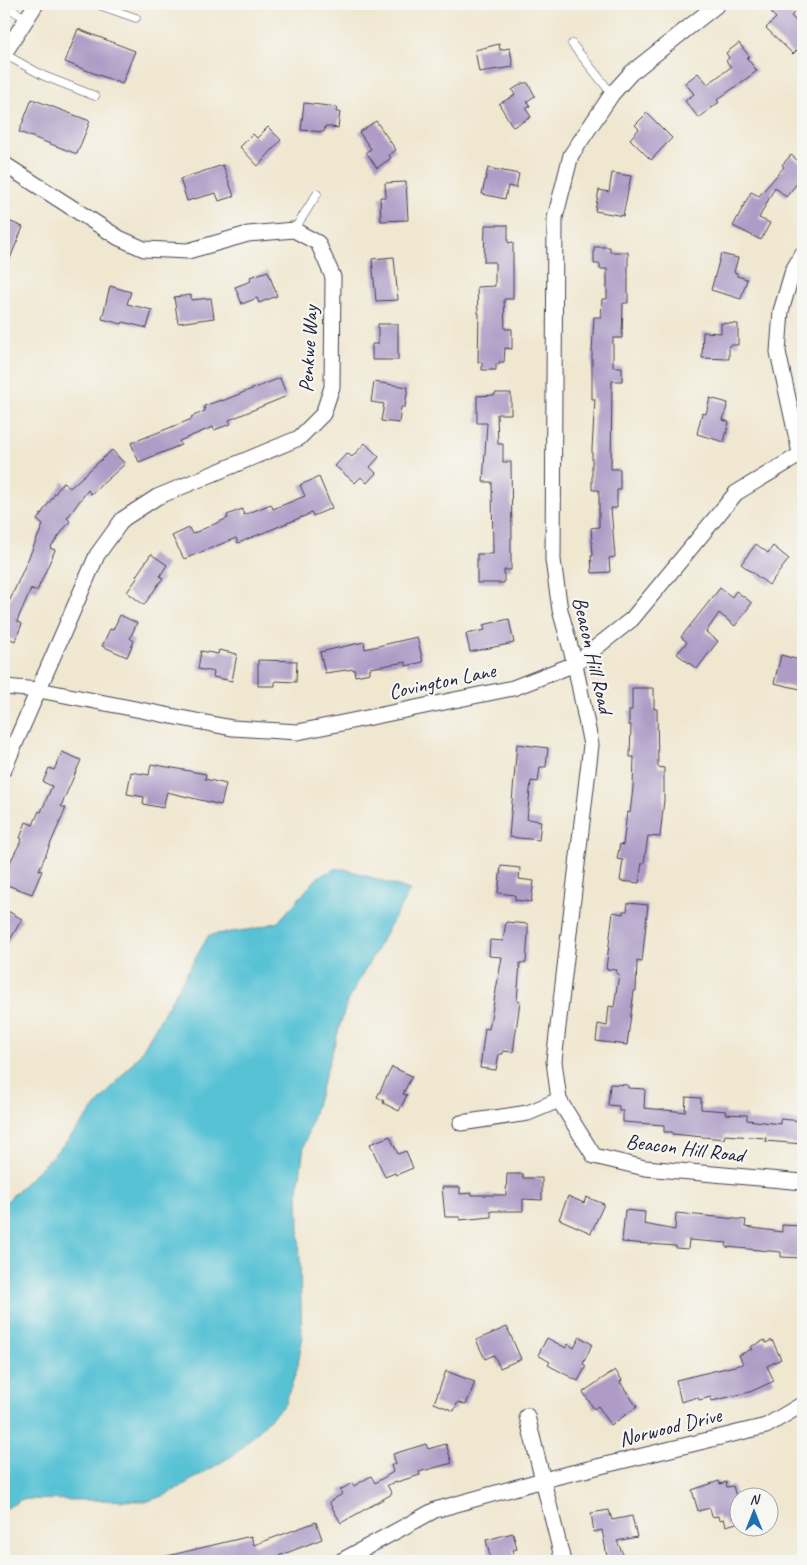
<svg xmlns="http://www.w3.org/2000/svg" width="807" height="1565" font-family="Caveat,sans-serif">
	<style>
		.water { fill: #59c2d5; stroke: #3e7288 }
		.building { fill: #ae9cc6 }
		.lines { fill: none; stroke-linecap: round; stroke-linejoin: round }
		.lane-casing { stroke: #414051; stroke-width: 9 }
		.street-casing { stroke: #414051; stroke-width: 17 }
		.lane { stroke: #fff; stroke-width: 8 }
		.street { stroke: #fff; stroke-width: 15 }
		.labels { text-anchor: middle; stroke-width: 4.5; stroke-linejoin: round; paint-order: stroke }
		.street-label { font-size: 21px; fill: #22223b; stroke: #f6f6f2 }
	</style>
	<rect width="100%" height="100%" fill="#f6f6f2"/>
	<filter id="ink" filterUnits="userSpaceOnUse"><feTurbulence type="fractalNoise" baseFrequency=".02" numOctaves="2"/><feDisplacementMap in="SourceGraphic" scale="10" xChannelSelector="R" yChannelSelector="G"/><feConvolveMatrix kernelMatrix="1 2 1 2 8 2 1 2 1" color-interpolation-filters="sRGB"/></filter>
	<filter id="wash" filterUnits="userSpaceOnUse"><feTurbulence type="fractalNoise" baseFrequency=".0096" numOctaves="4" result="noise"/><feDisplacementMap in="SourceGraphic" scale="20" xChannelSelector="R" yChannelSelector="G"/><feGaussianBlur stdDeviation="1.12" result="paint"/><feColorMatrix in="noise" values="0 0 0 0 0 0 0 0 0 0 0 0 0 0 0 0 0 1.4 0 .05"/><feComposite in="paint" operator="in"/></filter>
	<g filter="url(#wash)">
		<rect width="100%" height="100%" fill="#f0e7d0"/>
		<polygon class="water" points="335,869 345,869 410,890 347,1002 304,1146 298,1190 302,1341 297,1369 285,1404 235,1454 168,1494 148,1501 22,1499 4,1510 4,1204 67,1141 140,1054 209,935 254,929 278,922 318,877"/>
		<g id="blocks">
			<g class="building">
				<polygon points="780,4 784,4 794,13 791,16 803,28 803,32 797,39 803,44 793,54 766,28 776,18 771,13"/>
				<polygon points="78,29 135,51 122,84 65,62"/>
				<polygon points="739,43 749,56 747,58 757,71 717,100 719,102 699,118 685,101 694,94 685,83 698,73 708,84 731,67 726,61 729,58 726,53"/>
				<polygon points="499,44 500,50 510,48 513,67 479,72 475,50"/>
				<polygon points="523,83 528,83 535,96 527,101 530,106 526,109 531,117 513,127 499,104 515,95 512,90"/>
				<polygon points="32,99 90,121 77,154 19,132"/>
				<polygon points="304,103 337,107 336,112 340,112 338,128 325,126 324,132 301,130"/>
				<polygon points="647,113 672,138 651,160 630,139 639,129 635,125"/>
				<polygon points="376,121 396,150 389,155 391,158 377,168 366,152 371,149 359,132"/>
				<polygon points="268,127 281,140 258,166 240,147 253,134 257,138"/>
				<polygon points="791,155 803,165 803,176 786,197 775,187 759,218 770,223 761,240 733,226 751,192 759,196 784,167 782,165"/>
				<polygon points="223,165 234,196 219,201 216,193 187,201 180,179"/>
				<polygon points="488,168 519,174 516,188 508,186 505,199 482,194"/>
				<polygon points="612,173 631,176 623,216 595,211 599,190 609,192"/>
				<polygon points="406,182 408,220 381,221 380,197 386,197 385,183"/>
				<polygon points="4,219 23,227 4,273"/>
				<polygon points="485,225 508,225 508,243 513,242 513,299 504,299 505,329 512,329 512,349 505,348 504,362 499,362 499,365 496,364 496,370 482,370 482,362 478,362 479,313 478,313 477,287 495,286 495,262 484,262"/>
				<polygon points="594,247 610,247 610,252 628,252 628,303 623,303 622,338 613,338 613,367 622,367 622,381 612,381 611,469 620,469 620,490 617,490 617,508 611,508 615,557 609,558 610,572 592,573 591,556 593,556 591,528 599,527 599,490 592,490 592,449 595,399 592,399 592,352 594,317 601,317 602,299 607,299 607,269 600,269 600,264 594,264"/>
				<polygon points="721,254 738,258 734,272 737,273 737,276 747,279 741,299 711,290"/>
				<polygon points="394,257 398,300 376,301 372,259"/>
				<polygon points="268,271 277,296 259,303 257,298 242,304 235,287 251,281 250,277"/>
				<polygon points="110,286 131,292 127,304 152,310 147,328 123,322 122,324 102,319"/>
				<polygon points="191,295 191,300 211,298 214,318 178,323 174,297"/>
				<polygon points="721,323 738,324 738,345 729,345 729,359 702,358 703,332 721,333"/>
				<polygon points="378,324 398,324 398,360 372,360 372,344 378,344"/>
				<polygon points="280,378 287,396 229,420 231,424 214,430 213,427 179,441 181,445 139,462 131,443 192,419 191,417 205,411 204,406 221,400 222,401"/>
				<polygon points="374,382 408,387 405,407 401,407 399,423 381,421 384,404 371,402"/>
				<polygon points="495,393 511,393 511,414 497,414 498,444 503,444 503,462 511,462 512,538 511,538 511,570 504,570 504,583 477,583 477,554 493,554 492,482 483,482 487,423 477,423 477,396 495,395"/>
				<polygon points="710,398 728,403 723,420 729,422 724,442 697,434 702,413 706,414"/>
				<polygon points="365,443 379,457 370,467 376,473 367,483 361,477 355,483 335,466 347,453 352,457"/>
				<polygon points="112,450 125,464 91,494 88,490 67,518 70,521 50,548 55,550 37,591 31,589 17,621 22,624 15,641 4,636 4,607 7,599 10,600 43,525 37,520 63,482 70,488"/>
				<polygon points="319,477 332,508 313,516 312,513 238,543 236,538 184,559 172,536 189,528 192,534 228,518 227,515 242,509 244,515 271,504 273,509 305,496 300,485"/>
				<polygon points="756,544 768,553 773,546 789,559 769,585 741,564"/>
				<polygon points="151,554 167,565 160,576 163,578 144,605 127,592 138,577 136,576"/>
				<polygon points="720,588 732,597 736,591 752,603 735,626 719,613 706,632 718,641 697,669 677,654 687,642 681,637"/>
				<polygon points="120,615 137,623 130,638 134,641 127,657 102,646 110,629 113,630"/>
				<polygon points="509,619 514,643 470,652 466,634 485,630 483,625"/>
				<polygon points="417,637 423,662 406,666 406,662 370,668 370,673 355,676 354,669 325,673 320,652 364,642 365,649"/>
				<polygon points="219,650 237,654 232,681 213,677 214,672 198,669 201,651 218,654"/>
				<polygon points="781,655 803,661 803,674 800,689 774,683"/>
				<polygon points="258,660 297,661 296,682 275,681 275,686 258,686"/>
				<polygon points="632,688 654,688 654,709 657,709 658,767 664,768 664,800 660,837 648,836 644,863 642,863 639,883 620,881 623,860 617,859 620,844 623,845 627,812 630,813 633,788 634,757 630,757 631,725 629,725 629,710 632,710"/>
				<polygon points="517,744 548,748 546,767 540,767 538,782 531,781 527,819 541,821 539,840 509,837"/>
				<polygon points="62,752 81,760 61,806 66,808 39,870 42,871 32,894 4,884 4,874 22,839 20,838 26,822 33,825 39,811 41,812 52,786 43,782 49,768 54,770"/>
				<polygon points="151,764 206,774 205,779 226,784 221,805 167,792 163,808 143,804 144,797 127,794 131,772 149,775"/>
				<polygon points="501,866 520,868 519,879 534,881 531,902 515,900 515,895 498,893"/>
				<polygon points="628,903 648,905 642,962 637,961 636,991 634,991 627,1045 596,1041 598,1024 607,1026 609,1006 614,1007 619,974 616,973 617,970 606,969 613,912 623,914 623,911 627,911"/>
				<polygon points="4,909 22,919 4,950"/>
				<polygon points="506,922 528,924 528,933 526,963 520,963 517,1001 520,1002 513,1052 503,1051 503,1054 499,1054 496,1070 480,1068 485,1028 489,1029 502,957 489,956 490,940 503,941"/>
				<polygon points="392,1067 412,1076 403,1094 407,1095 399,1111 383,1103 384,1101 377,1097"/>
				<polygon points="610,1084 628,1085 628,1088 645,1089 644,1108 685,1112 686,1097 701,1098 701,1109 726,1111 725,1114 747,1115 747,1120 780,1124 780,1119 803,1121 803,1144 765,1141 766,1138 725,1135 724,1139 672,1134 672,1132 664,1132 664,1125 623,1122 623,1111 619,1111 619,1106 608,1105"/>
				<polygon points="390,1136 398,1154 406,1151 413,1168 396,1175 395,1173 385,1177 370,1144"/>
				<polygon points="507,1174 523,1174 523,1178 542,1178 542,1200 523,1199 523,1211 491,1211 491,1217 460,1220 460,1217 445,1217 442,1187 460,1187 460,1194 472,1193 472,1195 506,1195"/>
				<polygon points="568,1196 584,1203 586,1197 604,1204 591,1233 559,1219"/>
				<polygon points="625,1210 645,1212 644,1224 675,1230 676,1213 746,1220 745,1227 782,1232 782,1225 802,1226 803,1258 781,1257 781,1252 726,1247 727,1243 689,1240 688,1249 676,1248 676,1246 622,1242"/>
				<polygon points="507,1327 521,1359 500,1368 494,1355 485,1359 476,1340"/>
				<polygon points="580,1337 592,1344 583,1364 586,1366 578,1381 548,1365 550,1362 538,1355 547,1338 566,1348 568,1344 574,1348"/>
				<polygon points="765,1340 766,1343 772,1340 781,1359 767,1366 774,1381 750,1392 712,1401 711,1397 699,1400 698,1397 681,1402 676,1380 743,1364 739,1355 752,1349 750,1347"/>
				<polygon points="615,1370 622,1380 620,1382 637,1407 611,1425 598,1406 594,1409 583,1392"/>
				<polygon points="446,1371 475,1382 466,1405 458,1402 454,1411 434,1403"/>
				<polygon points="426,1444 428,1449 446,1444 452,1463 419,1472 420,1475 387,1485 392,1494 341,1523 329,1502 342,1494 340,1490 352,1483 354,1486 371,1476 375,1483 393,1472 391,1465 396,1464 393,1454"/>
				<polygon points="719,1481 720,1484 726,1482 727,1487 733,1486 740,1510 740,1522 726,1526 724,1519 719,1520 718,1516 712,1517 710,1508 698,1511 692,1490"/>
				<polygon points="609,1510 612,1520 632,1516 637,1537 617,1541 626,1561 608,1561 602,1530 594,1532 591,1513"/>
				<polygon points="316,1522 322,1539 266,1561 164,1561 163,1557 251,1536 254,1545"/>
				<polygon points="513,1533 517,1549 513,1550 515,1561 491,1561 486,1540"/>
			</g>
		</g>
	</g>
	<g filter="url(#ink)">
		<use href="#blocks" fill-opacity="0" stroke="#414051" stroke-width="1"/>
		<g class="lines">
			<defs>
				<g id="lane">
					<polyline points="96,4 136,18"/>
					<polyline points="4,5 27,19"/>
					<polyline points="572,44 612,94"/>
					<polyline points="4,54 44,76 95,96"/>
					<polyline points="294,230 317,194"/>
				</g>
				<g id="street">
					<polyline points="718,4 631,73 612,94 571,155 555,218 553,560 560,610 575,664 591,745 554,1061 559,1100 594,1156 645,1168 803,1182"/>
					<polyline points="4,54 36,4"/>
					<polyline points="4,164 119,238 144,249 188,251 248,234 294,230 318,243 333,277 332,387 323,414 299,438 157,497 123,519 97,555 4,769"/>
					<polyline points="800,453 778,352 781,311 793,270 803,253"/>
					<polyline points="4,687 39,690 232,728 298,732 513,688 575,664 632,619 736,493 803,453"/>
					<polyline points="461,1123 528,1113 559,1100"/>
					<polyline points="527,1416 563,1561"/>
					<polyline points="341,1561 435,1510 543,1480 766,1426 803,1404"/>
				</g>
			</defs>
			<use href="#lane" class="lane-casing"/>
			<use href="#street" class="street-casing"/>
			<use href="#lane" class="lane"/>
			<use href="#street" class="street"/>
		</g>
	</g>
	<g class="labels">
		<g class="street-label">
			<text transform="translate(308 349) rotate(-87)" y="7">Penkwe Way</text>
			<text transform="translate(593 655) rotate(77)" y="7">Beacon Hill Road</text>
			<text transform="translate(442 681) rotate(-12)" y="7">Covington Lane</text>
			<text transform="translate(685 1148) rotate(7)" y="7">Beacon Hill Road</text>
			<text transform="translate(670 1427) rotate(-14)" y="7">Norwood Drive</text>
		</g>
	</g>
	<rect width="807" height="1565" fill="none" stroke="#f6f6f2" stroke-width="20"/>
	<g transform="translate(754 1512)"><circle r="24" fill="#f6f6f2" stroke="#a1a1a9"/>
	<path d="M0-4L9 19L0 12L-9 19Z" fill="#1f6fb2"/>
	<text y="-8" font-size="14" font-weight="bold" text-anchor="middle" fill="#22223b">N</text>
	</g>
</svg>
